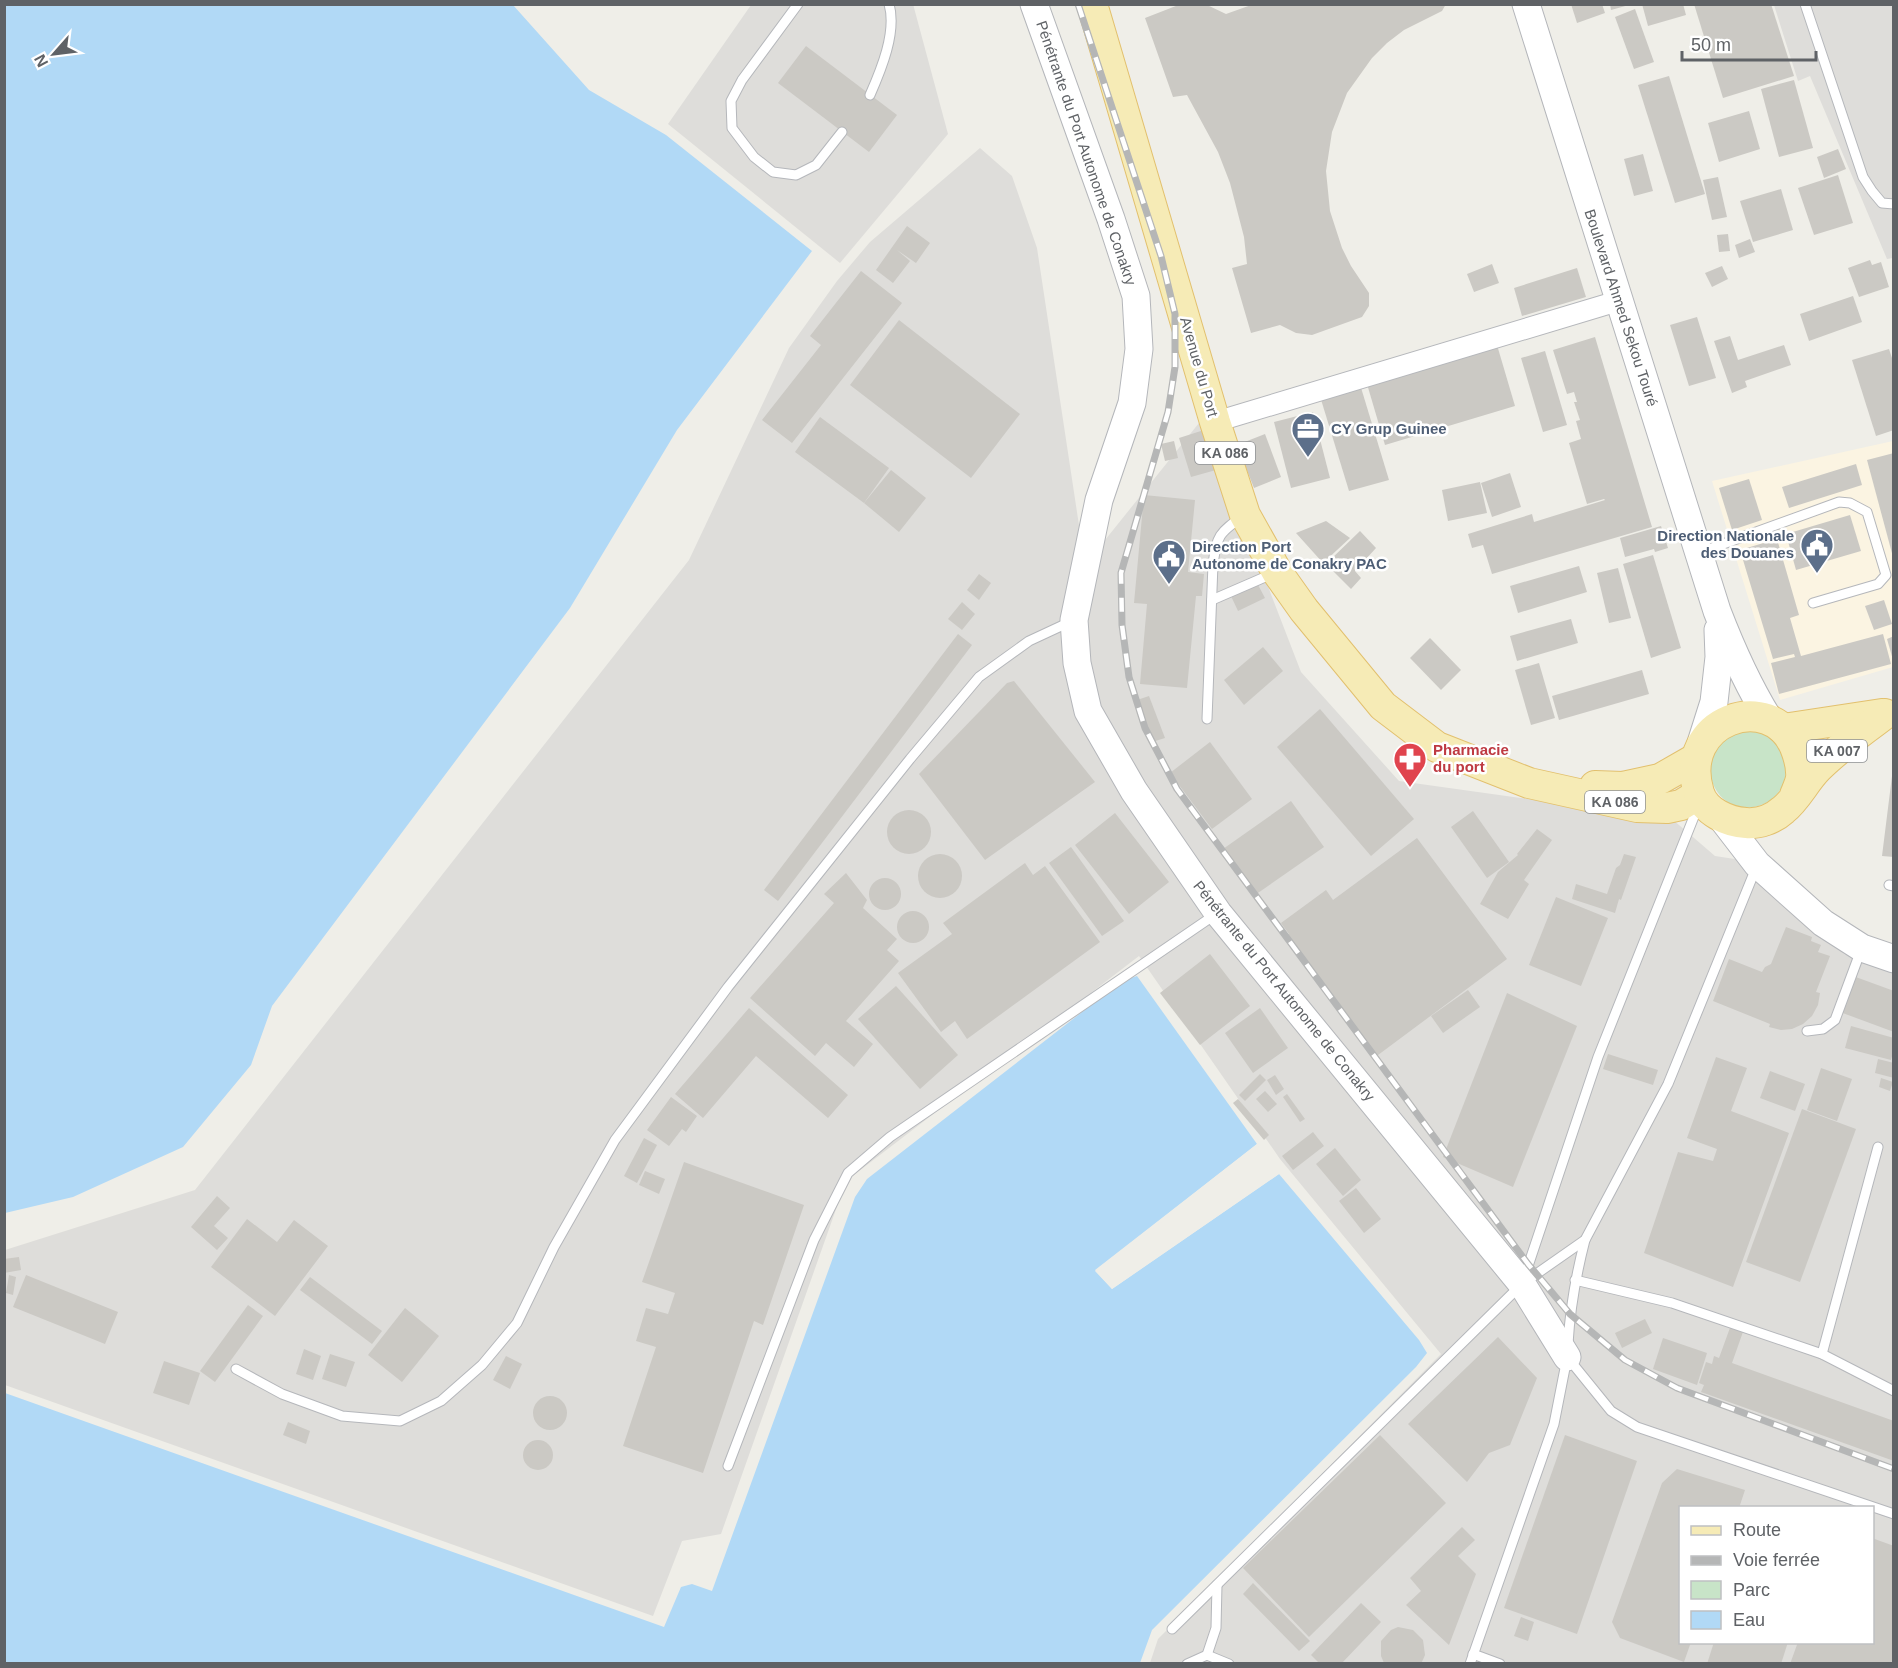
<svg xmlns="http://www.w3.org/2000/svg" width="1898" height="1668" font-family="Arial,sans-serif">
	<style>
		.commercial { fill: #fbf4e2 }
		.industrial { fill: #deddda; fill-rule: evenodd }
		.green { fill: #c8e4c8 }
		.water { fill: #b1d9f6 }
		.pier { fill: #efeee8 }
		.building { fill: #cbc9c4 }
		.lines { fill: none; stroke-linecap: round; stroke-linejoin: round }
		.lane-casing { stroke: #b5b7bb; stroke-width: 11 }
		.street-casing { stroke: #b5b7bb; stroke-width: 22 }
		.secondary-casing { stroke: #b4b6ba; stroke-width: 29 }
		.primary-casing { stroke: #e2c06e; stroke-width: 32 }
		.lane { stroke: #fff; stroke-width: 9 }
		.street { stroke: #fff; stroke-width: 20 }
		.secondary { stroke: #fff; stroke-width: 27 }
		.primary { stroke: #f6ebb6; stroke-width: 30 }
		.rail-casing { stroke: #b5b6b6; stroke-width: 7 }
		.rail { stroke: #fff; stroke-width: 4.5; stroke-dasharray: 14; stroke-linecap: butt }
		.labels { text-anchor: middle; stroke-width: 5; stroke-linejoin: round; paint-order: stroke }
		.shield { fill: #fff; stroke: #8f9194; stroke-width: 1.5 }
		.shield-label { font-size: 14px; font-weight: bold; fill: #5f6266 }
		.street-label { font-size: 15px; fill: #5f6266; stroke: #fff }
		.service-label { font-size: 15px; font-weight: bold; fill: #4e5e75; stroke: #fff; text-anchor: start }
		.health-label { font-size: 15px; font-weight: bold; fill: #be3a42; stroke: #fff; text-anchor: start }
	</style>
	<rect width="100%" height="100%" fill="#efeee8"/>
	<polygon class="commercial" points="1893,441 1893,667 1780,700 1712,481"/>
	<g class="industrial">
		<polygon points="913,4 948,134 840,263 668,124 751,5"/>
		<polygon points="1774,5 1893,5 1893,258 1887,259 1810,76 1798,81"/>
		<path d="M980 148 1012 176 1037 248 1085 565 1203 418 1301 672 1399 781 1672 819 1715 856 1774 865 1844 954 1893 968V1663H1150L1158 1639 1441 1354 1280 1159 1139 956 846 1181 721 1534 682 1541 653 1616 5 1385V1250L195 1190 689 560 789 348 837 281 870 242ZM1680 1508H1872V1642H1680Z"/>
	</g>
	<path class="green" d="M1756 729C1762 733 1775 738 1779 744 1792 767 1787 795 1761 805 1717 821 1690 761 1729 734 1735 730 1748 730 1756 729Z"/>
	<g class="water">
		<polygon points="4,5 513,5 589,90 666,135 812,251 677,430 570,608 272,1006 251,1065 183,1147 73,1197 5,1213"/>
		<polygon points="1137,976 1257,1144 1095,1271 1112,1289 1279,1174 1419,1340 1427,1353 1416,1367 1152,1630 1140,1663 5,1664 5,1393 664,1627 681,1587 692,1584 712,1591 855,1197 867,1179 1122,981"/>
	</g>
	<polygon class="pier" points="1257,1144 1259,1147 1254,1153 1234,1165 1099,1271 1112,1285 1277,1172 1279,1174 1112,1289 1095,1270"/>
	<g class="building">
		<polygon points="1181,4 1205,4 1226,14 1254,4 1446,4 1442,11 1404,30 1387,43 1372,58 1347,93 1332,132 1326,171 1330,211 1342,248 1351,266 1369,293 1369,306 1362,317 1312,335 1296,333 1280,325 1251,333 1232,268 1247,264 1244,237 1230,183 1218,152 1187,95 1173,97 1145,18"/>
		<polygon points="1571,4 1602,4 1605,13 1577,23"/>
		<polygon points="1610,4 1629,4 1629,5 1611,10"/>
		<polygon points="1642,4 1683,4 1686,15 1648,26"/>
		<polygon points="1694,4 1771,4 1794,76 1723,98"/>
		<polygon points="1635,9 1654,62 1634,69 1615,17"/>
		<polygon points="806,46 897,115 869,152 778,83"/>
		<polygon points="1669,76 1705,194 1675,203 1638,85"/>
		<polygon points="1794,80 1813,148 1779,157 1761,89"/>
		<polygon points="1749,111 1760,149 1719,162 1708,123"/>
		<polygon points="1838,149 1846,169 1824,178 1817,157"/>
		<polygon points="1643,154 1653,191 1634,196 1624,159"/>
		<polygon points="1838,175 1853,223 1814,235 1798,188"/>
		<polygon points="1718,177 1727,217 1712,220 1703,180"/>
		<polygon points="1781,189 1793,230 1753,242 1740,201"/>
		<polygon points="907,226 930,243 916,263 897,250 910,261 893,283 876,270"/>
		<polygon points="1728,234 1730,251 1719,252 1717,235"/>
		<polygon points="1750,239 1755,252 1739,258 1735,245"/>
		<polygon points="1870,260 1872,265 1881,262 1889,287 1859,297 1848,268"/>
		<polygon points="1492,264 1499,283 1474,292 1467,274"/>
		<polygon points="1722,266 1728,279 1712,287 1705,273"/>
		<polygon points="1577,268 1586,297 1522,316 1514,288"/>
		<polygon points="861,271 902,303 792,443 762,420 821,345 810,336"/>
		<polygon points="1853,296 1862,322 1809,341 1800,314"/>
		<polygon points="1697,317 1716,378 1689,386 1670,325"/>
		<polygon points="899,320 1020,414 971,478 850,385"/>
		<polygon points="1730,336 1738,360 1784,345 1791,365 1745,381 1747,387 1732,393 1714,341"/>
		<polygon points="1595,337 1652,527 1492,574 1483,545 1472,548 1468,534 1532,514 1534,522 1605,500 1604,499 1587,504 1569,443 1581,439 1576,421 1580,420 1574,402 1577,402 1574,392 1567,394 1553,350"/>
		<polygon points="1497,345 1515,406 1385,445 1367,384"/>
		<polygon points="1889,349 1894,364 1894,430 1876,436 1852,360"/>
		<polygon points="1545,351 1567,425 1543,432 1521,358"/>
		<polygon points="1359,381 1389,480 1349,491 1319,393"/>
		<polygon points="1313,412 1330,478 1291,488 1274,422"/>
		<polygon points="820,417 889,468 864,503 795,452"/>
		<polygon points="1204,430 1216,470 1191,477 1179,438"/>
		<polygon points="1265,434 1281,477 1254,488 1237,445"/>
		<polygon points="1174,441 1178,458 1165,461 1161,444"/>
		<polygon points="1894,453 1894,557 1893,557 1867,460"/>
		<polygon points="1856,464 1862,485 1789,508 1782,487"/>
		<polygon points="891,470 926,498 899,532 864,503"/>
		<polygon points="1510,473 1521,507 1492,517 1481,483"/>
		<polygon points="1749,479 1762,520 1732,530 1719,488"/>
		<polygon points="1480,482 1487,513 1448,521 1442,490"/>
		<polygon points="1144,495 1195,500 1188,572 1204,574 1202,596 1196,596 1187,688 1140,684 1147,604 1134,603"/>
		<polygon points="1850,515 1861,551 1796,570 1786,534"/>
		<polygon points="1326,521 1350,538 1323,563 1296,533"/>
		<polygon points="1661,526 1668,548 1655,552 1654,549 1625,557 1620,538"/>
		<polygon points="1360,531 1376,548 1355,571 1361,578 1351,589 1326,564"/>
		<polygon points="1777,539 1799,615 1790,618 1801,656 1883,634 1891,664 1779,694 1771,663 1795,657 1794,654 1773,659 1740,550"/>
		<polygon points="1653,555 1681,648 1651,658 1623,564"/>
		<polygon points="1579,566 1587,592 1518,613 1510,586"/>
		<polygon points="1618,568 1631,618 1609,623 1597,573"/>
		<polygon points="979,574 991,583 979,600 967,590"/>
		<polygon points="1257,583 1265,598 1238,611 1231,596"/>
		<polygon points="1884,600 1892,624 1874,630 1865,606"/>
		<polygon points="962,602 975,614 962,630 948,619"/>
		<polygon points="1571,619 1578,643 1517,661 1510,636"/>
		<polygon points="958,634 972,645 778,901 764,890"/>
		<polygon points="1894,636 1894,659 1893,660 1887,639"/>
		<polygon points="1430,638 1461,670 1441,690 1410,658"/>
		<polygon points="1263,647 1283,671 1244,705 1224,680"/>
		<polygon points="1539,663 1555,718 1531,725 1515,670"/>
		<polygon points="1642,670 1649,694 1559,720 1552,696"/>
		<polygon points="1014,681 1095,782 985,860 919,774 1007,683"/>
		<polygon points="1149,696 1165,738 1149,743 1134,701"/>
		<polygon points="1320,709 1414,819 1371,856 1277,747"/>
		<polygon points="1210,742 1252,799 1212,829 1170,773"/>
		<polygon points="1892,776 1894,776 1894,857 1882,856"/>
		<polygon points="1291,801 1324,847 1255,895 1223,849"/>
		<circle cx="909" cy="832" r="22"/>
		<polygon points="1473,811 1509,862 1487,878 1451,827"/>
		<polygon points="1115,813 1169,882 1129,914 1075,845"/>
		<polygon points="1537,829 1552,840 1524,880 1529,884 1508,919 1480,904 1498,872 1518,855 1517,854"/>
		<polygon points="1417,838 1507,959 1374,1058 1284,937 1289,934 1281,923 1326,890 1333,900"/>
		<polygon points="1071,847 1124,921 1102,936 1049,863"/>
		<polygon points="1624,854 1636,857 1621,900 1619,899 1615,913 1572,899 1576,884 1607,894 1616,868 1620,865"/>
		<circle cx="940" cy="876" r="22"/>
		<polygon points="1025,863 1033,875 1045,866 1100,942 967,1039 955,1021 941,1032 898,973 952,934 943,923"/>
		<polygon points="846,873 867,900 863,908 897,939 887,950 899,961 846,1021 873,1044 854,1067 826,1043 815,1056 750,998 834,903 824,894"/>
		<circle cx="885" cy="894" r="16"/>
		<polygon points="1556,897 1608,918 1581,986 1529,965"/>
		<circle cx="913" cy="927" r="16"/>
		<polygon points="1786,927 1812,937 1811,941 1821,945 1818,952 1830,956 1816,992 1820,993 1818,1005 1812,1016 1803,1024 1792,1029 1781,1030 1769,1027 1770,1024 1713,1001 1729,959 1762,972 1765,967 1771,964"/>
		<polygon points="1210,954 1250,1006 1200,1045 1160,993"/>
		<polygon points="1853,976 1894,991 1894,1032 1840,1012"/>
		<polygon points="896,986 958,1055 920,1089 858,1019"/>
		<polygon points="1468,990 1480,1007 1443,1033 1431,1016"/>
		<polygon points="1507,993 1577,1026 1513,1187 1443,1157"/>
		<polygon points="749,1008 848,1095 828,1118 756,1056 703,1118 675,1094"/>
		<polygon points="1260,1008 1288,1048 1253,1073 1225,1033"/>
		<polygon points="1851,1026 1894,1038 1894,1049 1891,1060 1845,1048"/>
		<polygon points="1608,1054 1658,1070 1653,1085 1603,1069"/>
		<polygon points="1716,1057 1747,1068 1731,1111 1789,1133 1733,1287 1644,1253 1678,1152 1713,1161 1717,1149 1687,1138"/>
		<polygon points="1878,1059 1894,1063 1894,1078 1875,1073"/>
		<polygon points="1821,1068 1852,1079 1837,1121 1807,1110"/>
		<polygon points="1770,1071 1805,1084 1795,1111 1760,1098"/>
		<polygon points="1260,1074 1266,1080 1245,1101 1239,1095"/>
		<polygon points="1275,1075 1284,1089 1276,1095 1267,1080"/>
		<polygon points="1881,1078 1893,1082 1890,1091 1879,1087"/>
		<polygon points="1265,1091 1277,1104 1268,1112 1256,1099"/>
		<polygon points="1287,1094 1305,1119 1300,1122 1283,1097"/>
		<polygon points="671,1097 697,1116 686,1132 682,1129 669,1146 647,1130"/>
		<polygon points="1238,1099 1269,1135 1264,1140 1233,1103"/>
		<polygon points="1802,1109 1856,1129 1800,1282 1746,1262"/>
		<polygon points="1313,1132 1324,1146 1293,1170 1282,1156"/>
		<polygon points="644,1138 657,1145 637,1183 624,1176"/>
		<polygon points="1335,1148 1361,1180 1343,1196 1316,1164"/>
		<polygon points="684,1162 804,1205 763,1325 754,1321 703,1473 623,1446 656,1347 636,1341 646,1308 668,1314 675,1293 642,1282"/>
		<polygon points="645,1171 665,1179 659,1194 639,1185"/>
		<polygon points="1356,1188 1381,1219 1364,1233 1339,1201"/>
		<polygon points="217,1196 230,1208 214,1226 228,1238 217,1250 191,1227"/>
		<polygon points="247,1219 277,1242 294,1220 328,1246 275,1316 211,1267"/>
		<polygon points="19,1257 21,1270 4,1273 4,1259"/>
		<polygon points="9,1275 16,1277 13,1295 6,1293"/>
		<polygon points="26,1275 118,1312 105,1344 13,1307"/>
		<polygon points="310,1277 382,1331 372,1344 300,1290"/>
		<polygon points="248,1305 263,1316 215,1382 200,1371"/>
		<polygon points="405,1308 439,1336 402,1382 368,1355"/>
		<polygon points="1645,1319 1652,1333 1622,1348 1615,1333"/>
		<polygon points="1731,1325 1744,1329 1732,1363 1894,1421 1894,1461 1701,1392 1704,1385 1699,1383 1706,1362 1712,1364 1714,1356 1719,1358"/>
		<polygon points="1498,1337 1537,1378 1510,1445 1489,1453 1467,1482 1408,1424"/>
		<polygon points="1663,1338 1707,1353 1697,1385 1653,1369"/>
		<polygon points="304,1349 321,1356 313,1380 296,1374"/>
		<polygon points="330,1354 355,1362 346,1387 322,1379"/>
		<polygon points="506,1356 522,1364 510,1389 493,1380"/>
		<polygon points="164,1361 200,1373 189,1405 153,1393"/>
		<circle cx="550" cy="1413" r="17"/>
		<polygon points="288,1422 310,1431 306,1444 283,1435"/>
		<polygon points="1380,1435 1446,1503 1309,1637 1243,1568"/>
		<polygon points="1565,1435 1637,1461 1577,1634 1504,1608"/>
		<circle cx="538" cy="1455" r="15"/>
		<polygon points="1677,1469 1745,1490 1739,1508 1680,1508 1680,1642 1691,1642 1684,1662 1620,1638 1612,1622 1662,1483"/>
		<polygon points="1462,1527 1475,1540 1458,1556 1476,1574 1449,1645 1406,1605 1421,1591 1410,1578"/>
		<polygon points="1872,1538 1894,1546 1894,1664 1790,1664 1798,1642 1872,1642"/>
		<polygon points="1253,1583 1310,1641 1299,1651 1243,1594"/>
		<polygon points="1361,1603 1381,1622 1341,1664 1320,1664 1311,1655"/>
		<polygon points="1521,1617 1534,1622 1528,1641 1514,1636"/>
		<polygon points="1398,1627 1413,1630 1423,1640 1425,1655 1421,1664 1384,1663 1381,1656 1381,1641 1391,1630"/>
		<polygon points="1714,1642 1788,1642 1781,1664 1707,1664"/>
	</g>
	<g class="lines">
		<defs>
			<g id="lane">
				<polyline points="798,4 742,80 731,101 732,128 754,157 773,172 796,175 816,165 842,132"/>
				<polyline points="1805,4 1863,177 1872,191 1882,203 1894,204"/>
				<path d="M870 95C881 70 897 32 889 4"/>
				<polyline points="1701,552 1839,502 1850,503 1867,512 1886,575 1878,584 1813,603"/>
				<polyline points="1212,600 1272,574"/>
				<path d="M1207 719 1213 564C1217 535 1219 533 1243 516"/>
				<polyline points="1889,885 1894,886"/>
				<polyline points="1807,1031 1823,1029 1835,1020 1861,950"/>
				<polyline points="1575,1280 1672,1303 1822,1354 1894,1391"/>
				<polyline points="1523,1281 1598,1057 1699,804"/>
				<path d="M1568 1344C1570 1308 1576 1275 1585 1240"/>
				<polyline points="1822,1354 1878,1147"/>
				<polyline points="1568,1358 1611,1411 1637,1427 1894,1514"/>
				<polyline points="236,1369 282,1394 342,1416 400,1421 441,1401 482,1365 517,1323 554,1247 615,1140 728,987 910,759 979,677 1029,641 1072,621"/>
				<polyline points="728,1466 814,1240 848,1173 890,1137 1216,914"/>
				<polyline points="1172,1629 1522,1284 1585,1240 1668,1084 1756,868"/>
				<polyline points="1473,1654 1500,1664"/>
				<polyline points="1207,1655 1216,1628 1217,1585"/>
				<polyline points="1187,1664 1207,1655 1229,1664"/>
				<polyline points="1470,1664 1554,1424 1567,1358"/>
			</g>
			<polyline id="street" points="1215,422 1618,301"/>
			<g id="secondary">
				<polyline points="1034,4 1111,219 1136,296 1139,349 1132,403 1099,500 1074,620 1077,663 1088,711 1134,791 1218,913 1522,1284 1567,1357"/>
				<path d="M1526 4 1717 611C1732 650 1748 686 1770 721"/>
				<polyline points="1701,743 1714,702 1719,657 1718,630"/>
				<polyline points="1720,816 1757,864 1823,923 1862,948 1894,959"/>
			</g>
			<g id="primary">
				<polyline points="1092,4 1215,422 1245,515 1277,572 1304,610 1383,706 1437,747 1529,783 1637,807 1667,808 1681,805 1699,794"/>
				<polyline points="1783,729 1882,714"/>
				<polyline points="1595,786 1623,787 1660,779 1695,759"/>
				<path d="M1795 795C1797 790 1800 784 1801 778 1802 767 1799 757 1795 747 1771 688 1676 720 1699 793 1705 812 1728 822 1746 823 1759 824 1773 819 1783 810 1797 799 1805 781 1818 768 1838 748 1862 731 1885 714"/>
			</g>
		</defs>
		<use href="#lane" class="lane-casing"/>
		<use href="#street" class="street-casing"/>
		<use href="#secondary" class="secondary-casing"/>
		<use href="#primary" class="primary-casing"/>
		<use href="#lane" class="lane"/>
		<use href="#street" class="street"/>
		<use href="#secondary" class="secondary"/>
		<use href="#primary" class="primary"/>
		<defs>
			<polyline id="rail" points="1078,4 1161,256 1175,314 1175,367 1168,412 1121,573 1122,625 1129,677 1145,728 1177,789 1528,1264 1570,1314 1625,1360 1677,1388 1894,1469"/>
		</defs>
		<use href="#rail" class="rail-casing"/>
		<use href="#rail" class="rail"/>
	</g>
	<defs>
		<symbol id="office-pin" viewBox="-11 -11 22 30"><path d="M0 17L-7.5 6A9.5 9.5 0 1 1 7.5 6Z" fill="#5c6f8a" stroke="#fff"/><path d="M-6-3h4V-5.5h4V-3h4V5H-6ZM-1-4.5V-3h2v-1.5ZM-6 0V1H6V0Z" fill="#fff"/></symbol>
		<symbol id="civic-pin" viewBox="-11 -11 22 30"><path d="M0 17L-7.5 6A9.5 9.5 0 1 1 7.5 6Z" fill="#5c6f8a" stroke="#fff"/><path d="M-.6-6.5H3V-4.5H.6V-3L4-1V1h2V6H-6V1h2V-1L-.6-3ZM-1.2 2.5V6h2.4V2.5Z" fill="#fff"/></symbol>
		<symbol id="pharmacy-pin" viewBox="-11 -11 22 30"><path d="M0 17L-7.5 6A9.5 9.5 0 1 1 7.5 6Z" fill="#e0444e" stroke="#fff"/><path d="M-2-6h4v4h4v4h-4v4h-4v-4h-4v-4h4Z" fill="#fff"/></symbol>
	</defs>
	<g fill-rule="evenodd">
		<use href="#office-pin" x="1289" y="410" width="38" height="52"/>
		<use href="#civic-pin" x="1798" y="526" width="38" height="52"/>
		<use href="#civic-pin" x="1150" y="537" width="38" height="52"/>
		<use href="#pharmacy-pin" x="1391" y="740" width="38" height="52"/>
	</g>
	<g class="labels">
		<g class="shield">
			<rect x="1195" y="442" width="60" height="22" rx="4.5"/>
			<rect x="1807" y="740" width="60" height="22" rx="4.5"/>
			<rect x="1585" y="791" width="60" height="22" rx="4.5"/>
		</g>
		<g class="shield-label">
			<text x="1225" y="458">KA 086</text>
			<text x="1837" y="756">KA 007</text>
			<text x="1615" y="807">KA 086</text>
		</g>
		<g class="street-label">
			<text transform="translate(1086 153) rotate(71)" y="5">Pénétrante du Port Autonome de Conakry</text>
			<text transform="translate(1621 308) rotate(72)" y="5">Boulevard Ahmed Sekou Touré</text>
			<text transform="translate(1199 367) rotate(74)" y="5">Avenue du Port</text>
			<text transform="translate(1284 991) rotate(51)" y="5">Pénétrante du Port Autonome de Conakry</text>
		</g>
		<g class="service-label">
			<text x="1331" y="434">CY Grup Guinee</text>
			<text x="1794" y="541" text-anchor="end">Direction Nationale<tspan x="1794" dy="17">des Douanes</tspan></text>
			<text x="1192" y="552">Direction Port<tspan x="1192" dy="17">Autonome de Conakry PAC</tspan></text>
		</g>
		<g class="health-label">
			<text x="1433" y="755">Pharmacie<tspan x="1433" dy="17">du port</tspan></text>
		</g>
	</g>
	<rect width="1898" height="1668" fill="none" stroke="#5f6266" stroke-width="12"/>
	<rect x="1679" y="1506" width="195" height="138" fill="#ffffff" stroke="#bfc0c2" stroke-width="1.5"/>
	<rect x="1691" y="1526" width="30" height="9" fill="#f6ebb6" stroke="#bfc0c2" stroke-width="1.5"/>
	<text x="1733" y="1536" font-size="18" fill="#5f6266">Route</text>
	<rect x="1691" y="1556" width="30" height="9" fill="#b5b6b6" stroke="#bfc0c2" stroke-width="1.5"/>
	<text x="1733" y="1566" font-size="18" fill="#5f6266">Voie ferrée</text>
	<rect x="1691" y="1581" width="30" height="18" fill="#c8e4c8" stroke="#bfc0c2" stroke-width="1.5"/>
	<text x="1733" y="1596" font-size="18" fill="#5f6266">Parc</text>
	<rect x="1691" y="1611" width="30" height="18" fill="#b1d9f6" stroke="#bfc0c2" stroke-width="1.5"/>
	<text x="1733" y="1626" font-size="18" fill="#5f6266">Eau</text>
	<g transform="translate(54 54) rotate(242)" stroke="#ffffff" stroke-width="4.5" paint-order="stroke">
	<path d="M0-4.5L10 22L0 15L-10 22Z" fill="#5f6266"/>
	<text y="-9" font-size="16" font-weight="bold" text-anchor="middle" fill="#5f6266">N</text>
	</g>
	<path d="M1682 51v9h134v-9" fill="none" stroke="#5f6266" stroke-width="3"/>
	<text x="1691" y="51" font-size="18" fill="#5f6266" stroke="#ffffff" stroke-width="4.5" paint-order="stroke">50 m</text>
</svg>
